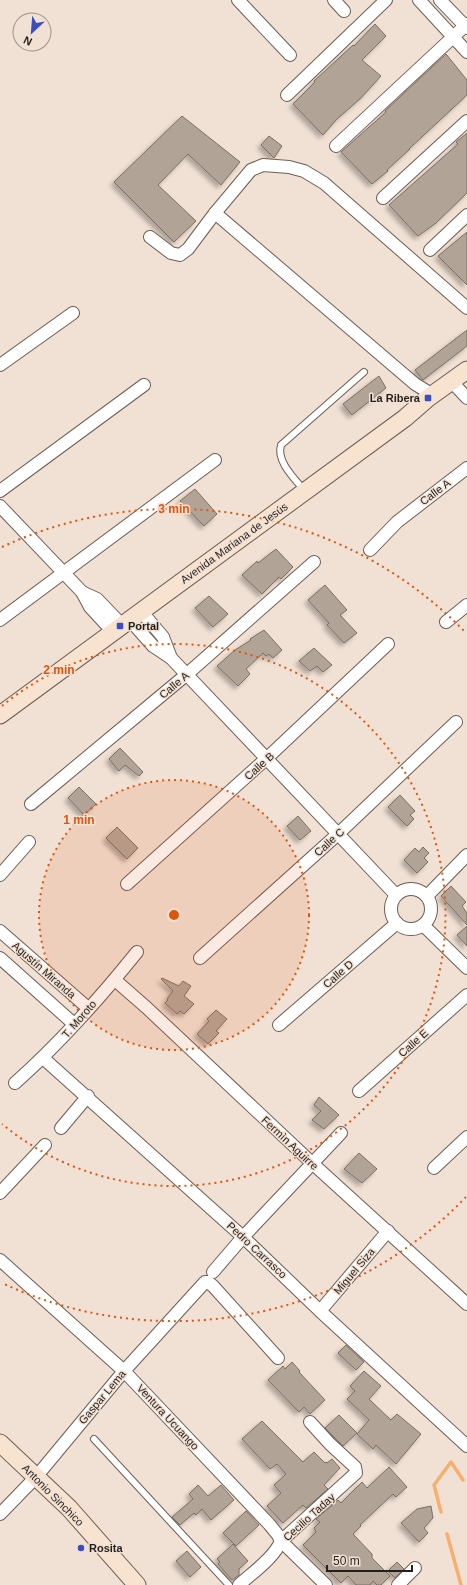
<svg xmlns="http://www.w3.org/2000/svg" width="467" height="1585" font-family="Helvetica,sans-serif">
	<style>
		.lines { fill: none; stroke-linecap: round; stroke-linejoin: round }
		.stream { stroke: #f7af6f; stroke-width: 3.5 }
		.building { fill: #b2a397; stroke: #7c6e63; filter: url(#shadow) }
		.lane-casing { stroke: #6b5e53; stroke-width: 8 }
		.street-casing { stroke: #6b5e53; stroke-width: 14 }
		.secondary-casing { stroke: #6b5e53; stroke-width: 19 }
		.lane { stroke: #fff; stroke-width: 6 }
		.street { stroke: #fff; stroke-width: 12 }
		.secondary { stroke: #f8e2d0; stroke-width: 17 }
		.ring { fill: none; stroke: #de560d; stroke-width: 2; stroke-dasharray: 2 4 }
		.poi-dot { fill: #3c4dc1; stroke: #f1e1d4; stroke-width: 1.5 }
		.labels { text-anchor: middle; stroke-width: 3; stroke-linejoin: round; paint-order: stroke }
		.poi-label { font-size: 11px; font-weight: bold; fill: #251f1a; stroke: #f1e1d4; text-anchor: start }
		.street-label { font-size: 11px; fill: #251f1a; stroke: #f1e1d4 }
		.centre { fill: #de560d; stroke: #f1e1d4; stroke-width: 2 }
		.ring-label { font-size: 12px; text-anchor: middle; font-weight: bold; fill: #de560d; stroke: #f1e1d4; stroke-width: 3; stroke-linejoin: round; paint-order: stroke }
	</style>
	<defs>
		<filter id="shadow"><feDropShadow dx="-3.5" dy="3.5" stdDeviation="2" flood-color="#0004"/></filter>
	</defs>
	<rect width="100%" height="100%" fill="#f1e1d4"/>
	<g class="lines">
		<g class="stream">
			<polyline points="441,1512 434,1485 451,1462 463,1480"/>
			<polyline points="447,1534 461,1585"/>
		</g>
	</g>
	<g class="building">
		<polygon points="375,24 386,36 362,60 381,76 361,98 337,119 323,135 293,104 315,82 314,81 353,45 354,46"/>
		<polygon points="446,54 467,80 467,95 409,149 410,149 387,170 388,171 372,184 341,152 386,112 385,111"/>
		<polygon points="182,116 240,162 221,185 188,154 158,185 196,221 174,242 114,182"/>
		<polygon points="467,133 467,193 436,223 418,236 389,205 458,144 456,142"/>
		<polygon points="269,136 282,146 274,158 261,145"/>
		<polygon points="467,232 467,285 438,256"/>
		<polygon points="467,330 467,346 423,380 415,370"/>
		<polygon points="379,376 386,388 352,415 343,404"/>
		<polygon points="195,489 217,514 204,526 180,501"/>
		<polygon points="276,549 293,567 281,579 279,577 262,594 242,575 257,561 258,563"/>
		<polygon points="325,585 347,610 340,615 357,633 344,643 327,625 329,623 308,600"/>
		<polygon points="209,596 228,614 213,627 195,608"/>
		<polygon points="264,630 282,650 273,658 269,654 266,656 263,653 246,669 250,674 238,686 217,666 235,650 251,640 250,639"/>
		<polygon points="314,648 332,665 323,672 317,666 310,671 299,661"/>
		<polygon points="120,748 143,772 139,776 125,765 119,771 109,759"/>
		<polygon points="79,787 96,804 84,815 68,798"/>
		<polygon points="400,795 415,811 410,815 414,819 407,826 388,807"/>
		<polygon points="298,816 311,831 300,840 287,826"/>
		<polygon points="117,827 138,848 127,859 106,838"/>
		<polygon points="423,847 429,853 424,858 428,862 417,873 404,860 415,848 419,852"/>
		<polygon points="451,886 466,902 462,906 467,913 467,925 441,896"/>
		<polygon points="467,926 467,946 457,935"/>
		<polygon points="162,978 179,986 183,981 191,986 184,996 194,1004 184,1014 180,1011 177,1014 165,1003 168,1000 167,999 173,991 161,979"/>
		<polygon points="216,1010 227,1019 216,1031 219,1033 208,1044 197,1034 209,1021 207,1019"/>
		<polygon points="319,1097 339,1115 324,1129 312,1120 321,1111 314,1105"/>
		<polygon points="359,1153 377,1169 362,1183 344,1169"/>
		<polygon points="346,1345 364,1362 356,1370 338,1353"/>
		<polygon points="292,1362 300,1371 299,1372 325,1400 310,1414 304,1407 299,1412 268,1380 283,1366 285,1369"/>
		<polygon points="364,1371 381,1386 369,1399 391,1420 397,1414 421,1434 396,1464 376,1445 373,1449 357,1434 369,1420 347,1399 355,1391 350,1386"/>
		<polygon points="339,1415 357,1433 343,1446 325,1428"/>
		<polygon points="262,1421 303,1462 314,1452 325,1463 326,1462 327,1463 332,1459 340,1468 324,1485 328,1489 306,1508 303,1505 283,1523 267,1506 281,1493 274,1485 286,1474 277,1464 270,1469 242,1439"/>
		<polygon points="389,1467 407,1487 396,1497 393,1494 360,1525 361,1526 353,1534 372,1554 372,1558 390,1576 381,1585 377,1585 373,1581 370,1585 356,1585 348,1576 341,1583 303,1545 316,1532 314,1528 320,1522 316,1519 338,1500 341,1503 362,1482 367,1488"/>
		<polygon points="198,1485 208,1496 221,1485 234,1500 211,1520 202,1509 196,1515 194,1513 180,1525 172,1517 193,1499 189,1494"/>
		<polygon points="431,1506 433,1518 424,1528 428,1533 419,1542 401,1523 417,1509"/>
		<polygon points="246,1511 259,1525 236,1546 223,1533"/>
		<polygon points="233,1544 248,1561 239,1569 239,1575 232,1580 218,1564 220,1562 217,1559"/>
		<polygon points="187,1551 201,1567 190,1577 176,1561"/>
		<polygon points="397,1562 404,1569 395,1578 388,1571"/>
	</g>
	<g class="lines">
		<defs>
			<g id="lane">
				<path d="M304 490C294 478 276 461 281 445L364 372"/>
				<polyline points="94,1439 229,1585"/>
			</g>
			<g id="street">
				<polyline points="238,0 290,55"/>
				<polyline points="334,0 344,11"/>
				<polyline points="419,0 467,52"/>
				<polyline points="440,0 467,28"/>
				<polyline points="287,95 386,0"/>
				<polyline points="336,146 467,24"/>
				<polyline points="383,198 467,121"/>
				<polyline points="215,213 415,384 433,395"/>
				<polyline points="150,237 171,253 180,255 188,249 215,213 251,170 263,165 289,167 304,171 324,183 467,308"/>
				<polyline points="430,250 467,215"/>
				<polyline points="0,365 73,313"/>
				<polyline points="452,382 467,398"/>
				<polyline points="0,491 144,385"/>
				<polyline points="0,506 82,592 90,607 113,632"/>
				<polyline points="370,550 397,522 467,468"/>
				<polyline points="82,592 97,599 122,625"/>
				<polyline points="141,611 163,637 171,658"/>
				<polyline points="0,620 215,460"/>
				<polyline points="130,620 153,646 171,658 396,895"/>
				<polyline points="446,622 467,605"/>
				<polyline points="31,804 186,675 314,562"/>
				<polyline points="0,875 29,842"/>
				<polyline points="127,884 267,758 388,644"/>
				<circle cx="411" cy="909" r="20"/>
				<polyline points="427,896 467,855"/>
				<polyline points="423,925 467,968"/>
				<polyline points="0,931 88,1008"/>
				<polyline points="0,958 74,1024"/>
				<polyline points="200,958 338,834 456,722"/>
				<polyline points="115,980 147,1008 312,1163 467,1304"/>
				<polyline points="279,1025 397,923"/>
				<polyline points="43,1058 243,1237 320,1311 467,1446"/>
				<path d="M15 1083C60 1043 100 998 137 952"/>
				<polyline points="359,1091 467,995"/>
				<polyline points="61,1128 88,1096"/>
				<polyline points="434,1168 467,1137"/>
				<polyline points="0,1193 45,1145"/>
				<polyline points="0,1260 124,1371 269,1524 278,1535 281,1541 326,1585"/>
				<polyline points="213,1272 243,1237 341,1133"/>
				<polyline points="320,1311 388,1231"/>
				<polyline points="0,1514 36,1477 124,1371 205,1282 208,1282 213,1286 278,1358"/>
				<path d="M239 1585C252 1573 274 1558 281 1541L356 1473 355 1467 330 1444 310 1422"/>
				<polyline points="398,1585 415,1568"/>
			</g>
			<g id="secondary">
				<polyline points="0,715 405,418 428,398 467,370"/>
				<polyline points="0,1443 69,1508 137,1585"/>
			</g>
		</defs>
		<use href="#lane" class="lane-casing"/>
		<use href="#street" class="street-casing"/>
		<use href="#secondary" class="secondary-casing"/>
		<use href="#lane" class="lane"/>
		<use href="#street" class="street"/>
		<use href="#secondary" class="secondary"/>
	</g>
	<circle cx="174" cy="915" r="135" fill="#de560d" fill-opacity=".12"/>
	<g class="ring">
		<circle cx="174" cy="915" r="135"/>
		<path d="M2 706A271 271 0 1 1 2 1124"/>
		<path d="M466 1197A406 406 0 0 1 2 1283M2 547A406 406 0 0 1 466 633"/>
	</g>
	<g class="poi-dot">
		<rect x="424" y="394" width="8" height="8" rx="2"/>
		<rect x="116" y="622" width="8" height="8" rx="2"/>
		<circle cx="81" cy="1548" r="4"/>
	</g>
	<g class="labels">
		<g class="poi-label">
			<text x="420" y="402" text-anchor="end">La Ribera</text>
			<text x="128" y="630">Portal</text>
			<text x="89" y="1552">Rosita</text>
		</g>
		<g class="street-label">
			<text transform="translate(435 492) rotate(-37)" y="4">Calle A</text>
			<text transform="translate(234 543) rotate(-36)" y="4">Avenida Mariana de Jesús</text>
			<text transform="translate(174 685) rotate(-40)" y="4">Calle A</text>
			<text transform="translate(259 766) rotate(-42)" y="4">Calle B</text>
			<text transform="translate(329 842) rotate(-42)" y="4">Calle C</text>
			<text transform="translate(44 970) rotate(41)" y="4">Agustín Miranda</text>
			<text transform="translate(338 974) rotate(-41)" y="4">Calle D</text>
			<text transform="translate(79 1019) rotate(-49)" y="4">T. Moroto</text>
			<text transform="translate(413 1043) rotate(-42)" y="4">Calle E</text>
			<text transform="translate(290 1143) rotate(43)" y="4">Fermìn Aguirre</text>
			<text transform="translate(257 1250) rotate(43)" y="4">Pedro Carrasco</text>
			<text transform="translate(354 1271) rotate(-50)" y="4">Miguel Siza</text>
			<text transform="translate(102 1397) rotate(-50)" y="4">Gaspar Lema</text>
			<text transform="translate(168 1417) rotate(47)" y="4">Ventura Ucuango</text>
			<text transform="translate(53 1495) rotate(45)" y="4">Antonio Sinchico</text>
			<text transform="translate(309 1517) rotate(-42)" y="4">Cecilio Taday</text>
		</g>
	</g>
	<circle cx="174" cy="915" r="6" class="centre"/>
	<g class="ring-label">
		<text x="174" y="513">3 min</text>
		<text x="59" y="674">2 min</text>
		<text x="79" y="824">1 min</text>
	</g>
	<g transform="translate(32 32) rotate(206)"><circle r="19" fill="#f1e1d4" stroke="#9f938a"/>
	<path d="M0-3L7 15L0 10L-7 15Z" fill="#3c4dc1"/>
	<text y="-6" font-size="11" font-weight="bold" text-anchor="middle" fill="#251f1a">N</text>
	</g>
	<path d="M327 1565v6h85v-6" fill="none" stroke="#251f1a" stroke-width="2"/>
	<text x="333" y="1565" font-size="12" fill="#251f1a" stroke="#f1e1d4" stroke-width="3" paint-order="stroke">50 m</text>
</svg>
